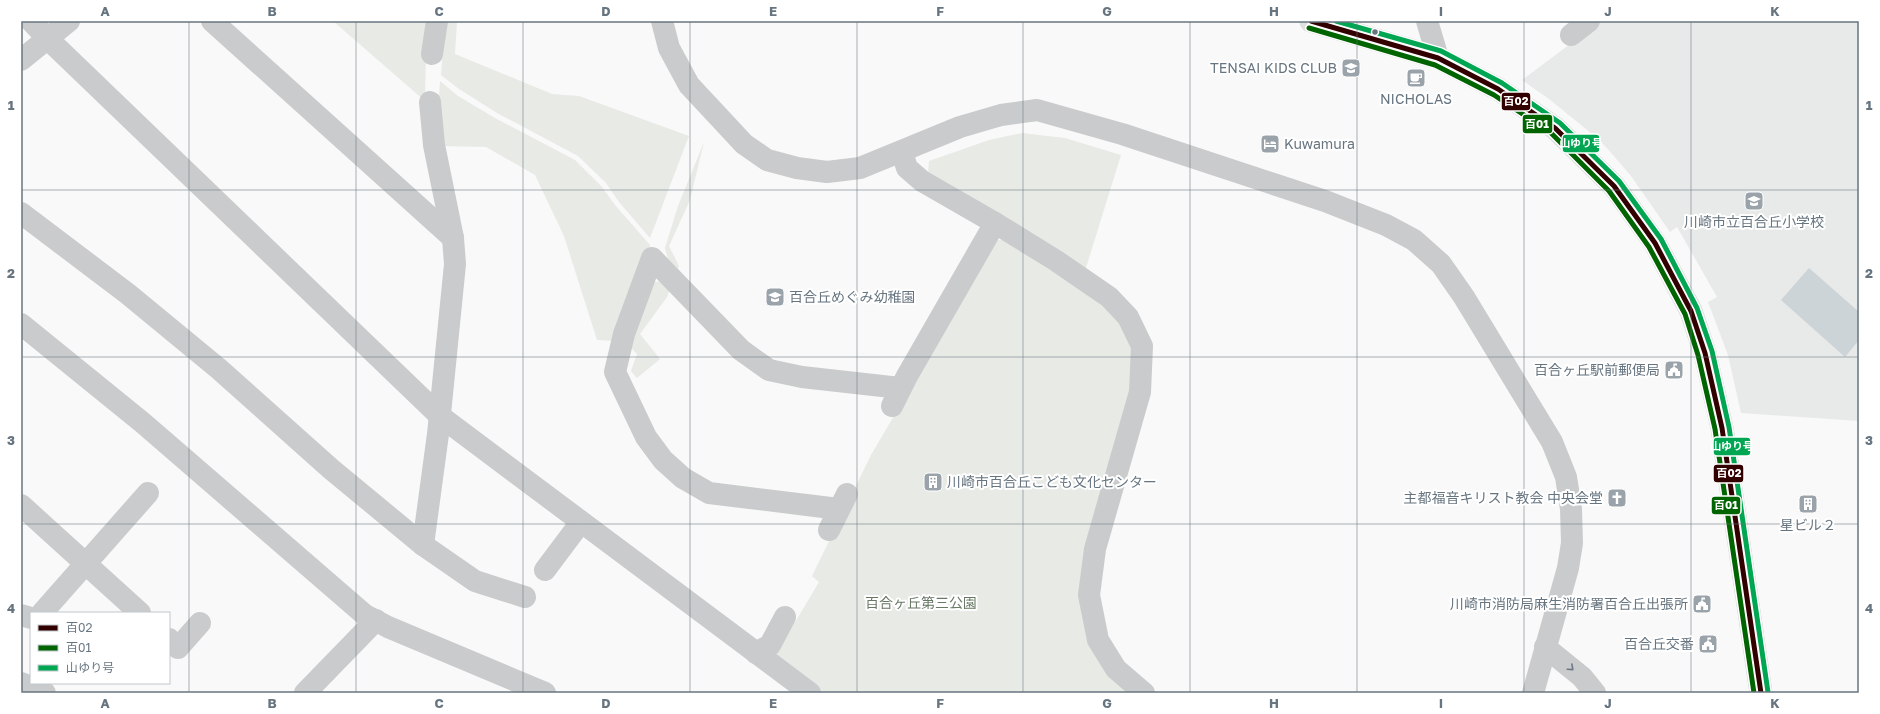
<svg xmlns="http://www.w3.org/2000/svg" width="1880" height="714" font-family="'Golos Text','Noto Sans JP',sans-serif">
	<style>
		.built { fill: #e8e9e9 }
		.green { fill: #e8eae6 }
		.water { fill: #cdd4d7 }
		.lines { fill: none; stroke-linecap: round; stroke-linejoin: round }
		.secondary-casing { stroke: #d5d6d7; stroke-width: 23 }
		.street { stroke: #cacbcc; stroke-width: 22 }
		.secondary { stroke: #dfe0e0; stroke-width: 22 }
		.bus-1-casing { stroke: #fff; stroke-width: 8 }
		.bus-2-casing { stroke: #fff; stroke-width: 8 }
		.bus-3-casing { stroke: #fff; stroke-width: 8 }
		.bus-1 { stroke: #300; stroke-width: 5 }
		.bus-2 { stroke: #006400; stroke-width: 5 }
		.bus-3 { stroke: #00a651; stroke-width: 5 }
		.oneway { stroke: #6c7984 }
		.grid { fill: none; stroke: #677580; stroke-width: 1; stroke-opacity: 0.55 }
		.bus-dot { fill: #677580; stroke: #fff; stroke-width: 1.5 }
		.labels { text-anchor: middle; stroke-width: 4; stroke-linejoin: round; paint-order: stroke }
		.poi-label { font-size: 14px; fill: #677580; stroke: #fff; text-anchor: end }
		.park-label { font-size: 14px; fill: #697966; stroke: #fff }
		.line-badge { stroke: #fff; stroke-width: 1.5 }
		.badge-label { font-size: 11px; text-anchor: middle; font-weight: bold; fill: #fff }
		.neatline { fill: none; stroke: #677580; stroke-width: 1.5 }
		.grid-label { font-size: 13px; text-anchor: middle; font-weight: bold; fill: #677580 }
	</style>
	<rect width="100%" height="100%" fill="#f9f9f9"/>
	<polygon class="built" points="1601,21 1859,21 1859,421 1741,413 1728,355 1708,302 1717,297 1677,227 1670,232 1631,176 1606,147 1586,129 1549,99 1522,80"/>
	<g class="green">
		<polygon points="333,21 430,21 426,48 425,101"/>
		<polygon points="445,21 457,21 455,54 552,94 579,96 689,136 650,238 619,202 606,183 578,156 497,113 459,89 441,75"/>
		<polygon points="440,81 458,96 495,118 575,160 602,187 615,205 650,245 633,295 613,341 597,340 564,236 535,175 486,147 442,146 438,112"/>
		<polygon points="1022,133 1065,138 1121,155 1085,271 928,173 929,161 989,140"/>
		<polygon points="704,142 690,200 669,246 679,266 678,269 668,259 665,248 678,206"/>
		<polygon points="997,240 1003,240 1090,295 1118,320 1132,349 1132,385 1081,572 1129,693 823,693 775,656 819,582 812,576 871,455"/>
		<polygon points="660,281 671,286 667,297 640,334 660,359 637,378 631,371 637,354 629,346 652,283"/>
	</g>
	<polygon class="water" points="1809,268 1859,312 1859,340 1845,357 1781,300"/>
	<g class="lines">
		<defs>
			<polyline id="secondary" points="1311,21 1438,58 1498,89 1555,128 1614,186 1655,243 1691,311 1705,353 1722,428 1761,693"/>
		</defs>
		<use href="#secondary" class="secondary-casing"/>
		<g class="street">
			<polyline points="31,21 48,39 440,416 810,693"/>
			<polyline points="212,21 453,238"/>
			<polyline points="662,21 669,48 689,85 744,144 767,160 797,168 827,172 860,168 960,127 1001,115 1037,110 1122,134 1325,201 1386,225 1414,240 1441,264 1464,297 1552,442 1566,477 1571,509 1572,543 1568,568 1533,693"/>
			<polyline points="1427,21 1438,58"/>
			<polyline points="1571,35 1589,21"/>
			<polyline points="432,54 437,21"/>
			<polyline points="21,60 69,21"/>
			<polyline points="902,152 907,168 922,181 995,223 1055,260 1109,297 1128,317 1142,346 1140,392 1095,549 1089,595 1098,640 1116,669 1144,693"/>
			<polyline points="21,213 128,294 219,369 331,469 423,545 475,581 525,597"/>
			<polyline points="21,324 143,423 365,615 388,627 545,693"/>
			<polyline points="892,406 907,376 995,223"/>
			<polyline points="21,505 140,613"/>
			<polyline points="839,509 709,493 683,478 663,460 646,437 615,372 624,334 652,258 741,350 769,370 802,377 900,388"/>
			<polyline points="829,530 847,494"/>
			<polyline points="423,545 438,434 455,264 453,238 434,145 430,102"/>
			<polyline points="545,570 581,522"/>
			<polyline points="42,613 148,493"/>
			<polyline points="21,615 31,618"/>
			<polyline points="169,639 178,648 200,623"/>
			<polyline points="1545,647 1582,677 1595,693"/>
			<polyline points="756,653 770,645 785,617"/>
			<polyline points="21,683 45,693"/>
			<polyline points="305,693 376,620"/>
		</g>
		<use href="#secondary" class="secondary"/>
		<defs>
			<polyline id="bus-1" points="1311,21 1438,58 1498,89 1555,128 1614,186 1655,243 1691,311 1705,353 1722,428 1761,693"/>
			<polyline id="bus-2" points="1309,28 1435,65 1494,95 1551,133 1609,191 1649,247 1685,314 1698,355 1715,429 1754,693"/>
			<polyline id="bus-3" points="1336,21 1441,51 1502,83 1560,123 1619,181 1661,239 1697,308 1712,351 1729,427 1768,692"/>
		</defs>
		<use href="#bus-1" class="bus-1-casing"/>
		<use href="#bus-2" class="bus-2-casing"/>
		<use href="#bus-3" class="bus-3-casing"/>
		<use href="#bus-1" class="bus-1"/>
		<use href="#bus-2" class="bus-2"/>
		<use href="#bus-3" class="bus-3"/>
	</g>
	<defs><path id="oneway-chevron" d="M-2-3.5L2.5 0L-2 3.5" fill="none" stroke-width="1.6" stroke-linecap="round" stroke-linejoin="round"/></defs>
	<use class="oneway" href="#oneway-chevron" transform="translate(1571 668) rotate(42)"/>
	<path class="grid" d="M189 21V693M356 21V693M523 21V693M690 21V693M857 21V693M1023 21V693M1190 21V693M1357 21V693M1524 21V693M1691 21V693M21 190H1859M21 357H1859M21 524H1859"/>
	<defs>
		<symbol id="school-square" viewBox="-11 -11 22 22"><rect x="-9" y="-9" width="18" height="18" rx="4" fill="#9aa3aa" stroke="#fff"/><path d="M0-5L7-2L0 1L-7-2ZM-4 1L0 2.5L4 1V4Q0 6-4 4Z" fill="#fff"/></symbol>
		<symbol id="cafe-square" viewBox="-11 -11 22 22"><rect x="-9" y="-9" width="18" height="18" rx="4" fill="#9aa3aa" stroke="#fff"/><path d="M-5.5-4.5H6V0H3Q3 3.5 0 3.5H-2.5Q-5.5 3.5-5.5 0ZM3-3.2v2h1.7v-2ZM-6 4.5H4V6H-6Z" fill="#fff"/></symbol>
		<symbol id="hotel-square" viewBox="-11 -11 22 22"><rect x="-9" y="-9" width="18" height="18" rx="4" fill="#9aa3aa" stroke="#fff"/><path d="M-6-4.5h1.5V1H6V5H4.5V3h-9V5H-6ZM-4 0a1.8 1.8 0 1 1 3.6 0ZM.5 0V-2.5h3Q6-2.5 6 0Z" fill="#fff"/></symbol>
		<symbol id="civic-square" viewBox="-11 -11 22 22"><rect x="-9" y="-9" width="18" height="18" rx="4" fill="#9aa3aa" stroke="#fff"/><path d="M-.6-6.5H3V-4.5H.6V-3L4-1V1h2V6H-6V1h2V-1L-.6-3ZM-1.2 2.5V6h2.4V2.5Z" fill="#fff"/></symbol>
		<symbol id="building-square" viewBox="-11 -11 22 22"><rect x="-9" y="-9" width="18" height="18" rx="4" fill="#9aa3aa" stroke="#fff"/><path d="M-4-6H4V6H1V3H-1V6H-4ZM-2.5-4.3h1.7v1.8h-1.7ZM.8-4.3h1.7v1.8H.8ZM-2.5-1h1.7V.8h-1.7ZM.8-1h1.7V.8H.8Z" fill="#fff"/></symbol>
		<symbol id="church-square" viewBox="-11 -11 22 22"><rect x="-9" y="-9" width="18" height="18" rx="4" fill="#9aa3aa" stroke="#fff"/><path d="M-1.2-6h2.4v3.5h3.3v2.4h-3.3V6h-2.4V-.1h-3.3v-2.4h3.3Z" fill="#fff"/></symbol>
	</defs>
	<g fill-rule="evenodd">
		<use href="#school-square" x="1340" y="57" width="22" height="22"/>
		<use href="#cafe-square" x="1405" y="67" width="22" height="22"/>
		<use href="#hotel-square" x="1259" y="133" width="22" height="22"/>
		<use href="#school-square" x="1743" y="190" width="22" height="22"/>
		<use href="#school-square" x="764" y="286" width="22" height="22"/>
		<use href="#civic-square" x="1663" y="359" width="22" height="22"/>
		<use href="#building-square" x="922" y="471" width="22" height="22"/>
		<use href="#church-square" x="1606" y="487" width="22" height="22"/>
		<use href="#building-square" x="1797" y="493" width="22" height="22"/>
		<use href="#civic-square" x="1691" y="593" width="22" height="22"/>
		<use href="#civic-square" x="1697" y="633" width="22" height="22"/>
	</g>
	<circle class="bus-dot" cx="1375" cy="32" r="3.5"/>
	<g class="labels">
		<g class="poi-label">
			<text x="1337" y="73">TENSAI KIDS CLUB</text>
			<text x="1416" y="104" text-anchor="middle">NICHOLAS</text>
			<text x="1284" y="149" text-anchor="start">Kuwamura</text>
			<text x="1754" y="227" text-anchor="middle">川崎市立百合丘小学校</text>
			<text x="789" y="302" text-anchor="start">百合丘めぐみ幼稚園</text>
			<text x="1660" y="375">百合ヶ丘駅前郵便局</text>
			<text x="947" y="487" text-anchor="start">川崎市百合丘こども文化センター</text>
			<text x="1603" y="503">主都福音キリスト教会 中央会堂</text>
			<text x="1808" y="530" text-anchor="middle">星ビル２</text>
			<text x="1688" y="609">川崎市消防局麻生消防署百合丘出張所</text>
			<text x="1694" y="649">百合丘交番</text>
		</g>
		<g class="park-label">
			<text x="921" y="608">百合ヶ丘第三公園</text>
		</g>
	</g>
	<g class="line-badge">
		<rect x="1501" y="92" width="30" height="19" rx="4" fill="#300"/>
		<rect x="1522" y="114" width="31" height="20" rx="4" fill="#006400"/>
		<rect x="1562" y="134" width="38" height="19" rx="4" fill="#00a651"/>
		<rect x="1713" y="437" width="38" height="19" rx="4" fill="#00a651"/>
		<rect x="1713" y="464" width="31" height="19" rx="4" fill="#300"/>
		<rect x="1711" y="496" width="30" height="19" rx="4" fill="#006400"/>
	</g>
	<g class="badge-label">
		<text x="1516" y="105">百02</text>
		<text x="1537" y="128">百01</text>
		<text x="1581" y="147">山ゆり号</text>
		<text x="1732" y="450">山ゆり号</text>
		<text x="1729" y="477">百02</text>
		<text x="1726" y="509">百01</text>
	</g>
	<rect width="1880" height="714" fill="none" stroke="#ffffff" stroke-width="44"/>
	<rect x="30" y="612" width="140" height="72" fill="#ffffff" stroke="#c2c8cc"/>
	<rect x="38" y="625" width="20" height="6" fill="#330000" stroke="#c2c8cc"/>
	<text x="66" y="632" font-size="12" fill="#677580">百02</text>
	<rect x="38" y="645" width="20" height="6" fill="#006400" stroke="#c2c8cc"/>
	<text x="66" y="652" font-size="12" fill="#677580">百01</text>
	<rect x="38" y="665" width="20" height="6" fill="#00a651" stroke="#c2c8cc"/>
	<text x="66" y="672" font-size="12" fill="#677580">山ゆり号</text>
	<rect x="22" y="22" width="1836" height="670" class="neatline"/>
	<g class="grid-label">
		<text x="105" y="16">A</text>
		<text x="272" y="16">B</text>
		<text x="439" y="16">C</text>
		<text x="606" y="16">D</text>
		<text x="773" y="16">E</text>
		<text x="940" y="16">F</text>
		<text x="1107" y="16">G</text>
		<text x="1274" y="16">H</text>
		<text x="1441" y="16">I</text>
		<text x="1608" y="16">J</text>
		<text x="1775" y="16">K</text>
		<text x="11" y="110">1</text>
		<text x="1869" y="110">1</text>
		<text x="11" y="278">2</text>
		<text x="1869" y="278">2</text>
		<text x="11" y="445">3</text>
		<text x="1869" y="445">3</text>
		<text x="11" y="613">4</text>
		<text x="1869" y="613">4</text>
		<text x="105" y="708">A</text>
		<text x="272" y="708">B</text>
		<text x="439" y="708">C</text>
		<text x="606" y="708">D</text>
		<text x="773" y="708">E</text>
		<text x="940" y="708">F</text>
		<text x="1107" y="708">G</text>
		<text x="1274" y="708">H</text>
		<text x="1441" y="708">I</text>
		<text x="1608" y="708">J</text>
		<text x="1775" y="708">K</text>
	</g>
</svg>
